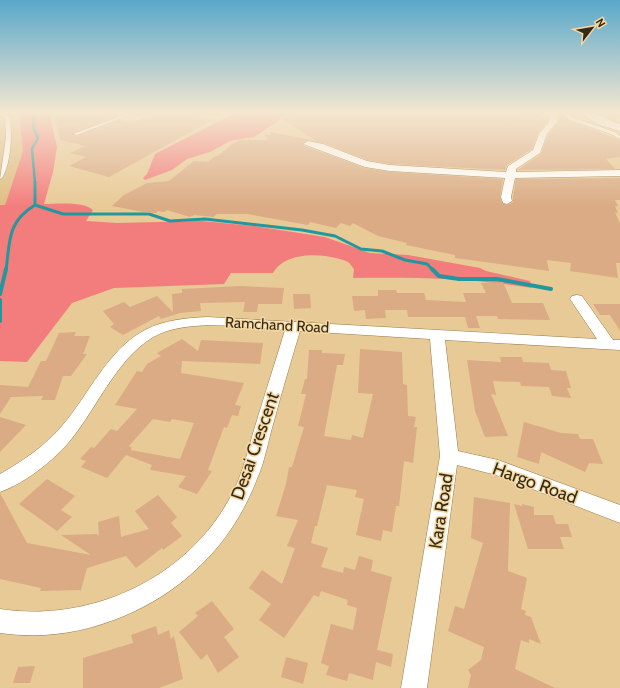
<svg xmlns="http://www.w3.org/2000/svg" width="620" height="688" font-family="Cabin,sans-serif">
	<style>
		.built { fill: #debd81 }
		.green { fill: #f37c7c }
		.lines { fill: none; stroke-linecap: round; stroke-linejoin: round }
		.stream-far2 { stroke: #22979e; stroke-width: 2.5 }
		.stream-far1 { stroke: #22979e; stroke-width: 3 }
		.stream { stroke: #22979e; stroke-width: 4 }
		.building { fill: #daab84; fill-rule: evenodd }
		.service-casing { stroke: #977b4a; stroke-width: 1 }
		.minor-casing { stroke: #977b4a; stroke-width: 1 }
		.tertiary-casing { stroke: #977b4a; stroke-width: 1 }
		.service { fill: #fff; fill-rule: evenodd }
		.minor { fill: #fff; fill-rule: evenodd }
		.tertiary { fill: #fff; fill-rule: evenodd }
		.labels { text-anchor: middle; stroke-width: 3; stroke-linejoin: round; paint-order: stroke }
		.street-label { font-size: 15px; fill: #352a15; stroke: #f5d7a3 }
		.near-street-label { font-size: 18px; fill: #352a15; stroke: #f5d7a3 }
	</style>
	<rect width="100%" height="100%" fill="#e8ca96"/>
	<polygon class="built" points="0,112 19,112 23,151 5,205 0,205"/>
	<g class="green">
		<path d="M19 112H49L57 147 53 172 44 204C57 204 83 201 93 210L86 221 117 223 201 221 254 226 325 237 370 253 408 255 480 268 486 271 530 281 532 288C473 278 413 277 353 278L354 269C352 267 350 263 348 262 345 260 339 259 336 258 316 253 284 253 273 273H231L224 284 114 288 72 303 27 362 0 361V205H5L23 151Z"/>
		<polygon points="237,112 279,112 281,117 277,122 254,137 230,141 210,152 187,159 172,170 145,180 143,178 147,174 155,154"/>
	</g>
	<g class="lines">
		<polyline class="stream-far2" points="34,112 33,126 38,138 32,149 35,183"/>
		<g class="stream-far1">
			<polyline points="35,182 35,205 63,214 149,214 170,221 205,219 302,230 335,236 361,249 382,251 405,260 427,264 433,270"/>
			<path d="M6 270C10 241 7 222 35 205"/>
		</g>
		<g class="stream">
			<polyline points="432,269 439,276 459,279 497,279 551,289"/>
			<polyline points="0,294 6,269"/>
			<polyline points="0,300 0,321"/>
		</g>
	</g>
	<g class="building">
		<polygon points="54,112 116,112 117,116 72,133 77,136 120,120 133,123 145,117 150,118 161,112 172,114 177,112 212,120 109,177 69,166 86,157 70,153 85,146 60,140"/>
		<polygon points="304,112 483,112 502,114 502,112 518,112 523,116 548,117 548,121 538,133 532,149 507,165 505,170 390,164 367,160 323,143 308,140 302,145 365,168 390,172 503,179 500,197 502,203 507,205 513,202 513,197 516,179 620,178 620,200 615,200 618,206 615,206 618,213 615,212 620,224 620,263 616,263 618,278 570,271 571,263 547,260 549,271 455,258 455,255 406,245 407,243 378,236 353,223 350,226 341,223 336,228 310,222 308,225 247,214 217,214 213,217 194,215 190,217 167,210 164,212 158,211 156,213 143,212 112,206 124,195 147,183 169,181 194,161 208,162 215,156 218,156 232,144 240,140 268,140 265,135 271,135 270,132 317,141 282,119"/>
		<polygon points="595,112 620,112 620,115 614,120"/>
		<polygon points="559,113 570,121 620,140 620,157 606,159 615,169 518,170 541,154 548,135 558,123"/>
		<polygon points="503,282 512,303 543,303 550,320 498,319 497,316 476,316 480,328 468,328 465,317 408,317 407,310 385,310 386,318 366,319 365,310 354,311 352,296 378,296 378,290 396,290 397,293 424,293 426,300 466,302 463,293 486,293 481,283"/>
		<polygon points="240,286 284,288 282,304 258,304 257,312 243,312 245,302 200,303 201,311 180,313 161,319 159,316 123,335 110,327 114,324 103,311 124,302 130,307 157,296 173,312 172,294 182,293 182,289"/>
		<polygon points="293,294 310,294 311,308 294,309"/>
		<polygon points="593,304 620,304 620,331 610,315 600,315"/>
		<polygon points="76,332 74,336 90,336 83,354 87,354 71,376 63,376 55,400 41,400 43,396 11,397 0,414 0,385 28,387 41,361 46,361 59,333"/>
		<path d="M182 339 198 351 201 340 263 343 260 364 182 361 181 373 244 383 235 405 241 406 238 416 232 415 227 428 224 427 208 470 212 471 197 494 178 487 186 476 150 470 152 465 126 455 107 478 81 467 86 461 80 459 91 447 94 448 111 429 117 431 137 409 115 405 137 371 142 372 147 364 161 356 157 353ZM153 419 170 422 172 419 194 423 180 459 130 450 132 448 129 446Z"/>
		<polygon points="360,349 402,352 403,384 407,385 408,416 416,417 414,427 417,427 413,463 404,461 399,506 396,506 392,532 383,530 381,541 356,535 364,499 355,497 357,490 327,485 317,526 315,526 311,543 328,548 321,567 343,573 344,567 355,570 359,556 373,560 371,571 392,577 377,650 393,654 391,667 376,662 373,680 349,673 347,681 326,675 329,666 321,663 331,624 353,630 357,608 347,605 348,600 321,591 319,597 314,595 284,638 259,620 271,604 249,588 262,570 282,584 295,548 287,546 298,520 276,516 286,484 289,467 292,467 304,427 298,426 306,394 301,394 305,379 307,379 309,350 322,350 322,353 345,354 343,365 337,365 324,436 351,440 352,435 363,438 373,394 358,393"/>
		<polygon points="500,357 522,357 523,362 549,363 551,370 566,371 571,388 567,388 571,398 552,396 549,387 521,386 520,382 493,381 496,395 491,394 508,436 485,437 475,411 467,360 501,362"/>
		<polygon points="0,417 26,425 0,452"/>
		<polygon points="524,422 561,433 578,434 580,439 593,439 603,464 589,463 585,472 541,452 539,464 517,457"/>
		<polygon points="47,479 75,496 61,510 72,517 57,531 19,504"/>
		<polygon points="0,493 27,543 91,555 61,535 97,534 99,536 98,522 119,516 121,537 149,529 135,511 158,495 177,517 171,523 182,536 163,550 162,548 136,568 126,556 87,568 81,590 40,591 41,588 0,579"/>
		<polygon points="474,497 510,503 508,571 527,578 521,609 526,611 525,615 531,617 541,644 529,639 529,643 521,640 515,669 555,688 468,688 471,675 468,670 481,660 484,647 448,631 455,606 464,609 483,543 471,538"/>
		<polygon points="514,504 522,506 522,504 534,507 534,515 553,515 556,524 568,524 572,537 560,537 564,549 528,549"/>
		<polygon points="212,601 234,629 224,637 239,657 218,673 207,654 201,660 179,632 198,616 195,613"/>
		<polygon points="156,626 158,635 169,630 171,639 174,636 183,679 159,688 83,688 83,658 133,643 131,635"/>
		<polygon points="286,657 308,663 303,684 281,677"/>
		<polygon points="35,666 30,683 13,683 18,667"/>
	</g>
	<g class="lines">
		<defs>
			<g id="service">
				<path d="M0 112 9 116C13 132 11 164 2 178L0 179 6 137 5 117 0 115Z"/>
				<polygon points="131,112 137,112 77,135 73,134"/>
				<polygon points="221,112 227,112 227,113 225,114"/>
				<polygon points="560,112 565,112 574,118 615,132 620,136 620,139 611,134 570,120"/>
			</g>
			<g id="minor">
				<polygon points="519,112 558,112 557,122 547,134 540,153 516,169 516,172 620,170 620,176 515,178 511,197 512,201 507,204 503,203 501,197 505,178 390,171 365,167 303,144 308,141 323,144 367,161 390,165 506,172 508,166 533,150 539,134 549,122 549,116 523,114"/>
				<path d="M577 295 582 296 613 340H620V350L445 340 458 451 498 460 620 505V523L496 475 457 465 427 688H401L440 456 430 339 300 331C291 361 282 391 274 421 268 441 265 461 257 479 233 542 186 590 124 616 83 633 44 639 0 633V609C91 623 189 578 232 494 244 471 249 445 257 420 266 390 276 360 285 330 248 328 204 320 167 331 125 344 101 400 76 433 60 456 26 483 0 492V474C23 461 45 446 62 426 89 395 107 350 145 330 164 320 186 318 207 317L597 339 570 299 572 296Z"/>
			</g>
			<polygon id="tertiary" points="578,112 591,112 620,124 620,131 600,125"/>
		</defs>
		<use href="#service" class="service-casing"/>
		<use href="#minor" class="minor-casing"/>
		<use href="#tertiary" class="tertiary-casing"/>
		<use href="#service" class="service"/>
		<use href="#minor" class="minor"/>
		<use href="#tertiary" class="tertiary"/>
	</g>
	<linearGradient id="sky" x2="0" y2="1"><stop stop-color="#59a8ca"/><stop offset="0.54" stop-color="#f5e7d0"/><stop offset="1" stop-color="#f5e7d0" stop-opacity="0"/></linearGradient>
	<rect width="620" height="208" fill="url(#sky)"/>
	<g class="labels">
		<g class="street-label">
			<text transform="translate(277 325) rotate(3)" y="5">Ramchand Road</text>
		</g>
		<g class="near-street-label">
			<text transform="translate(255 446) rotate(-71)" y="6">Desai Crescent</text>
			<text transform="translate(535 483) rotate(20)" y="6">Hargo Road</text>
			<text transform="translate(441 511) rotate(-81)" y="6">Kara Road</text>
		</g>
	</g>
	<g transform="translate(592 28) rotate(59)" stroke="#f5d7a3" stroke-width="3" paint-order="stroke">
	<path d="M0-3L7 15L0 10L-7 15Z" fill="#352a15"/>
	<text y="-6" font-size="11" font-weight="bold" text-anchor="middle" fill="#352a15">N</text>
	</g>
</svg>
